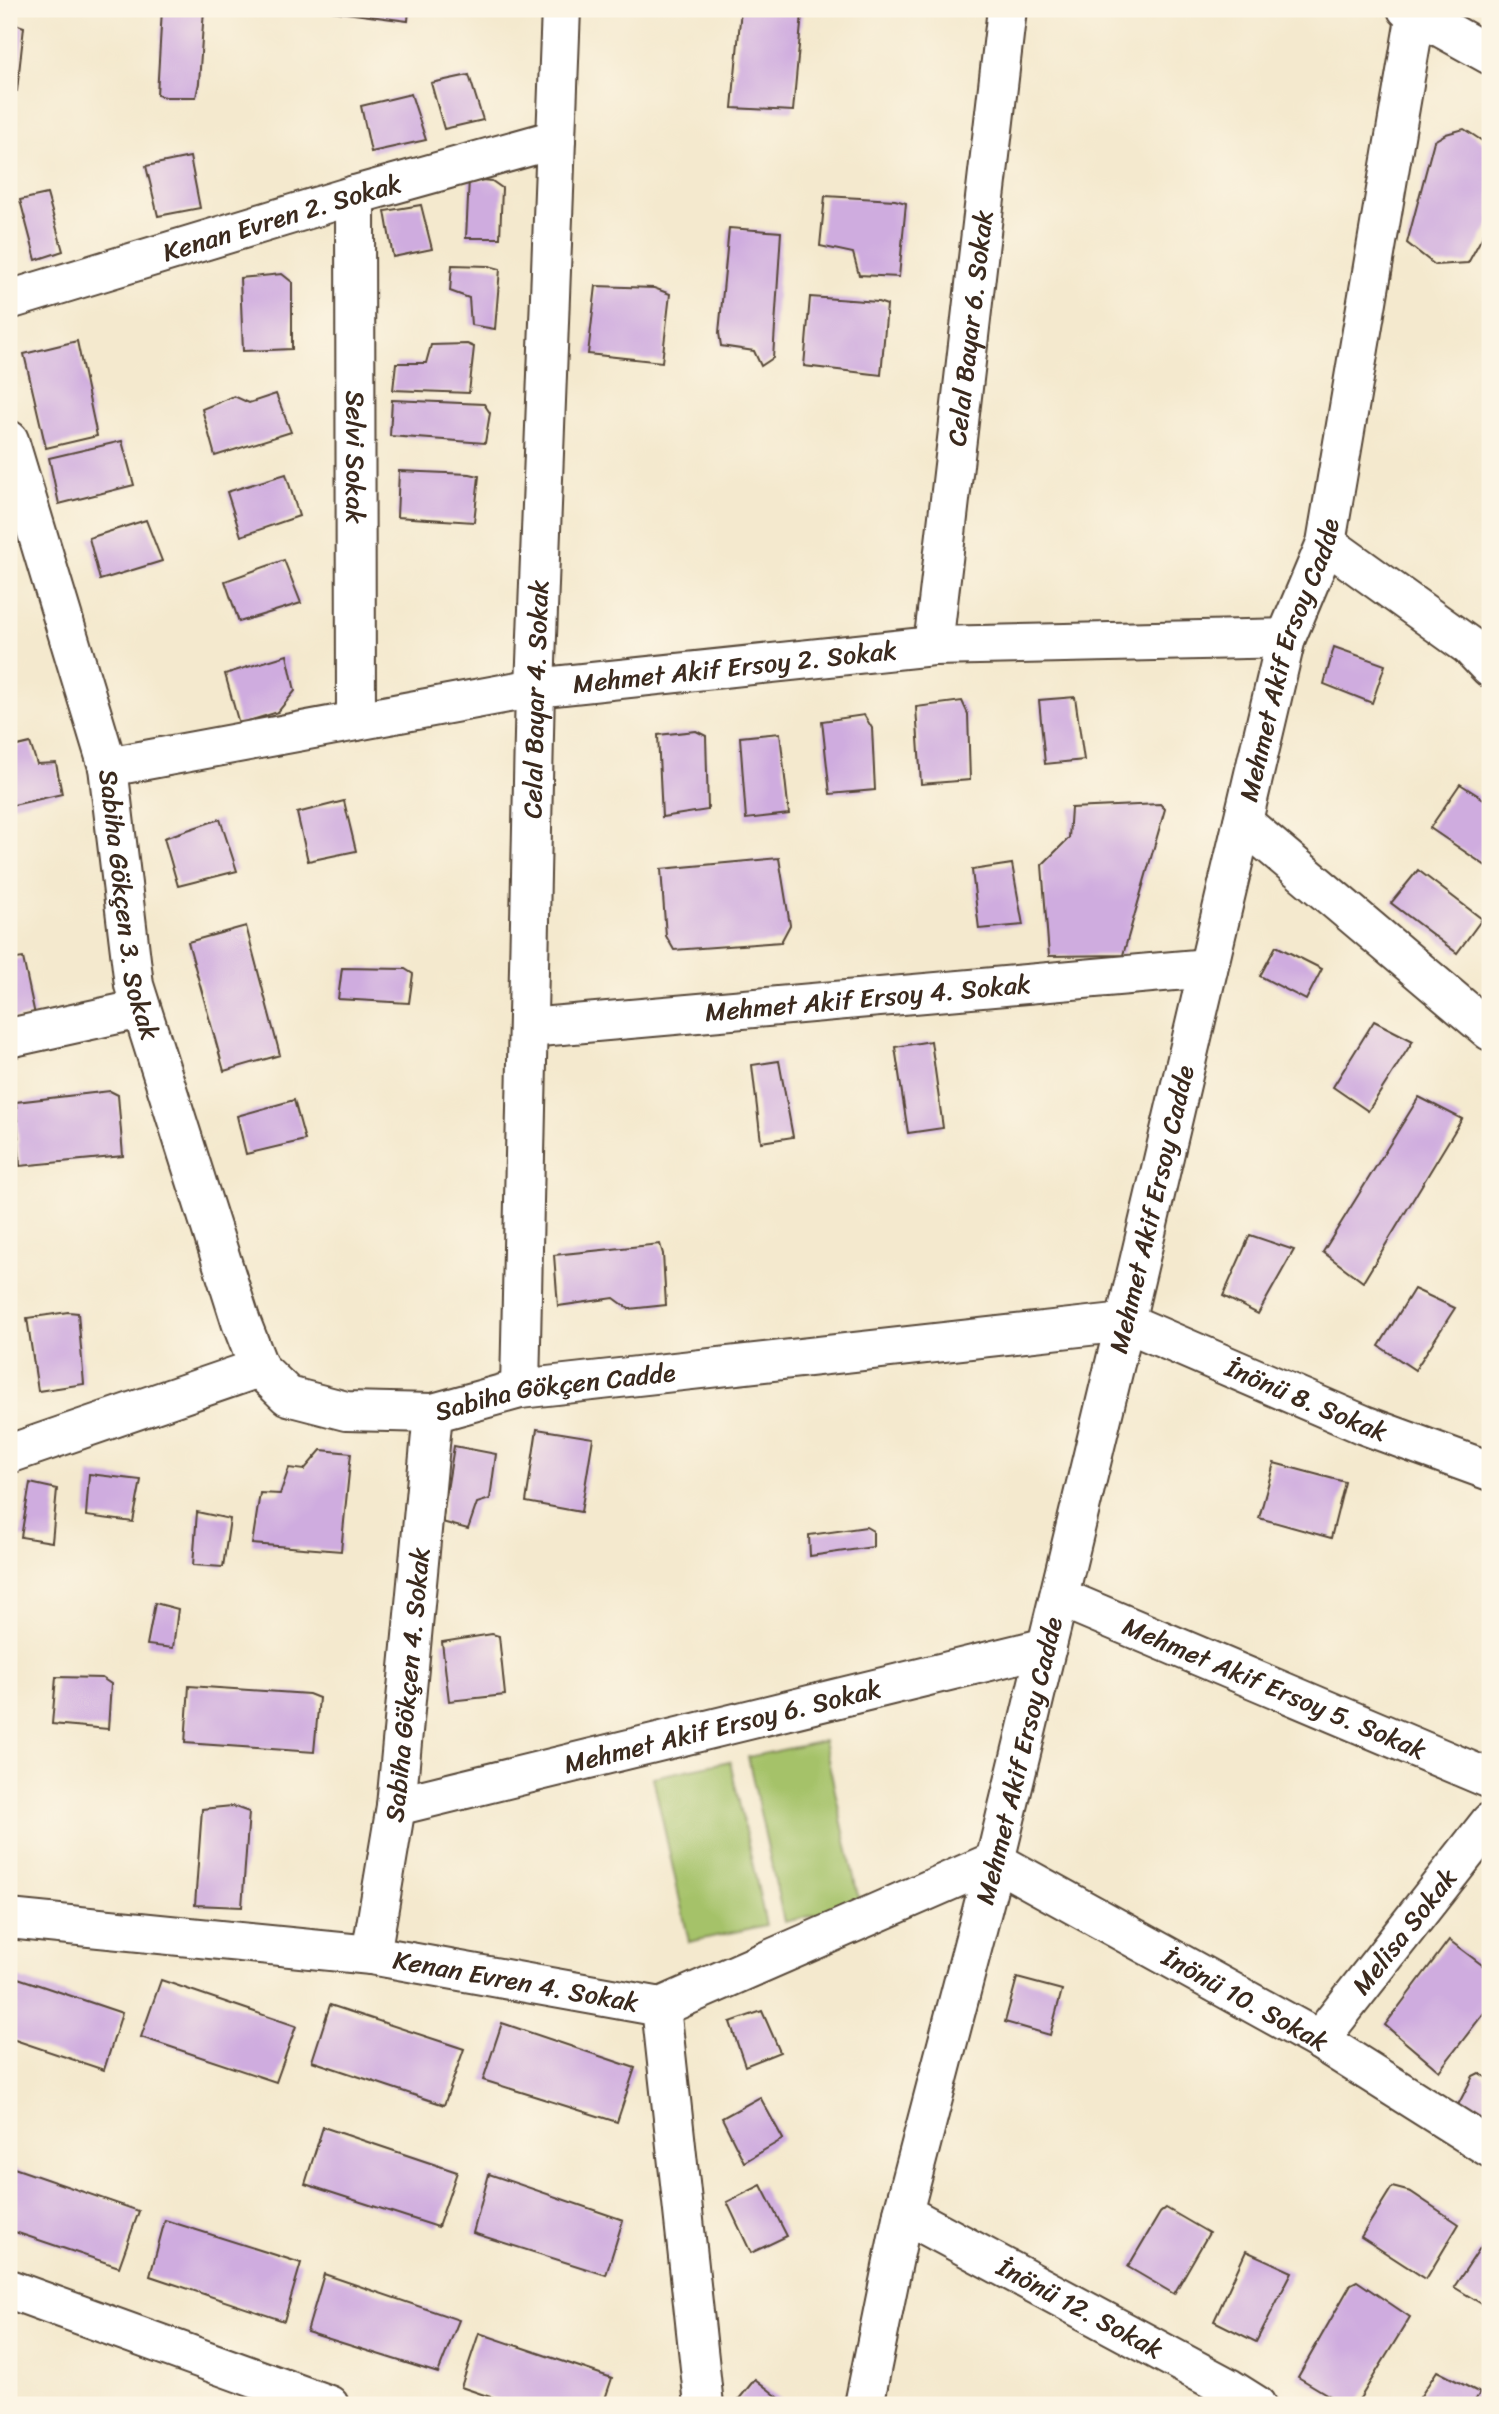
<svg xmlns="http://www.w3.org/2000/svg" width="1499" height="2414" font-family="Sriracha,sans-serif">
	<style>
		.green { fill: #a5c269; stroke: #707644; stroke-width: 2 }
		.building { fill: #cfacdf }
		.lines { fill: none; stroke-linecap: round; stroke-linejoin: round }
		.minor-casing { stroke: #574738; stroke-width: 42 }
		.minor { stroke: #fff; stroke-width: 38 }
		.labels { text-anchor: middle; stroke-width: 7; stroke-linejoin: round; paint-order: stroke }
		.street-label { font-size: 26px; fill: #3b2a1e; stroke: #fcf5e5 }
	</style>
	<rect width="100%" height="100%" fill="#fcf5e5"/>
	<filter id="ink" filterUnits="userSpaceOnUse"><feTurbulence type="fractalNoise" baseFrequency=".0143" numOctaves="2"/><feDisplacementMap in="SourceGraphic" scale="14" xChannelSelector="R" yChannelSelector="G"/><feConvolveMatrix kernelMatrix="1 2 1 2 8 2 1 2 1" color-interpolation-filters="sRGB"/></filter>
	<filter id="wash" filterUnits="userSpaceOnUse"><feTurbulence type="fractalNoise" baseFrequency=".00686" numOctaves="4" result="noise"/><feDisplacementMap in="SourceGraphic" scale="28" xChannelSelector="R" yChannelSelector="G"/><feGaussianBlur stdDeviation="1.57" result="paint"/><feColorMatrix in="noise" values="0 0 0 0 0 0 0 0 0 0 0 0 0 0 0 0 0 1.4 0 .05"/><feComposite in="paint" operator="in"/></filter>
	<g filter="url(#wash)">
		<rect width="100%" height="100%" fill="#f4e9ce"/>
		<g class="green">
			<polygon points="824,1741 860,1905 784,1922 748,1757"/>
			<polygon points="730,1761 766,1925 689,1942 653,1777"/>
		</g>
		<g id="blocks">
			<g class="building">
				<polygon points="162,9 204,9 199,83 196,97 165,97 157,95"/>
				<polygon points="324,9 409,9 408,21 324,10"/>
				<polygon points="741,9 762,11 769,9 796,9 802,13 793,111 732,108"/>
				<polygon points="9,22 24,27 17,91 9,91"/>
				<polygon points="469,75 483,120 444,129 431,83"/>
				<polygon points="411,94 426,140 371,152 361,106"/>
				<polygon points="1464,129 1490,146 1490,223 1468,263 1435,265 1407,243 1434,141 1446,134"/>
				<polygon points="190,157 200,208 158,216 146,166"/>
				<polygon points="469,179 492,181 502,188 500,238 466,238"/>
				<polygon points="47,194 63,251 36,260 20,200"/>
				<polygon points="825,196 895,200 906,203 899,277 859,275 853,253 820,246"/>
				<polygon points="421,205 432,249 393,257 385,211"/>
				<polygon points="729,228 781,232 773,358 761,366 754,351 721,346 719,333"/>
				<polygon points="452,265 489,266 500,269 495,329 471,325 469,298 450,291"/>
				<polygon points="282,274 292,282 292,349 243,351 240,278"/>
				<polygon points="596,286 654,288 670,294 662,362 588,354"/>
				<polygon points="810,297 878,302 887,305 881,375 804,366"/>
				<polygon points="77,341 97,436 46,448 24,354"/>
				<polygon points="467,344 474,347 469,393 393,390 396,363 426,363 431,345"/>
				<polygon points="276,394 291,432 215,456 202,409 234,396 249,403"/>
				<polygon points="392,400 484,404 490,413 485,443 390,436"/>
				<polygon points="122,441 134,485 59,504 49,458"/>
				<polygon points="399,471 470,474 479,476 474,522 397,517"/>
				<polygon points="286,474 299,516 241,536 227,492"/>
				<polygon points="146,520 162,561 100,580 89,538"/>
				<polygon points="284,560 301,603 239,622 225,581"/>
				<polygon points="1334,647 1385,665 1372,703 1324,684"/>
				<polygon points="287,655 295,691 278,712 239,724 225,674"/>
				<polygon points="1075,697 1084,760 1045,764 1039,700"/>
				<polygon points="962,701 968,714 970,780 921,784 916,707"/>
				<polygon points="864,715 872,728 875,790 830,794 822,721"/>
				<polygon points="696,731 706,736 708,810 662,817 658,735"/>
				<polygon points="780,733 789,814 746,819 740,737"/>
				<polygon points="30,743 37,764 56,763 62,794 9,806 9,748"/>
				<polygon points="1460,784 1490,803 1490,859 1486,866 1430,828"/>
				<polygon points="344,801 356,851 308,861 297,813"/>
				<polygon points="1160,804 1165,809 1123,955 1049,956 1042,865 1069,838 1071,808"/>
				<polygon points="220,819 237,871 178,886 164,838"/>
				<polygon points="779,858 790,925 781,942 674,950 666,936 661,869"/>
				<polygon points="1012,864 1023,925 979,929 972,870"/>
				<polygon points="1418,870 1482,919 1457,953 1391,903"/>
				<polygon points="246,926 280,1055 224,1071 188,942"/>
				<polygon points="1276,946 1322,969 1306,1000 1260,976"/>
				<polygon points="23,958 35,1015 9,1019 9,960"/>
				<polygon points="342,968 405,969 413,974 409,1003 338,999"/>
				<polygon points="1374,1021 1413,1041 1368,1111 1333,1087"/>
				<polygon points="931,1041 943,1128 908,1133 895,1047"/>
				<polygon points="779,1061 793,1137 761,1142 752,1065"/>
				<polygon points="110,1091 118,1095 123,1156 20,1166 16,1102"/>
				<polygon points="1419,1097 1462,1119 1363,1282 1323,1252"/>
				<polygon points="294,1100 305,1140 246,1154 237,1116"/>
				<polygon points="1250,1235 1294,1250 1258,1314 1223,1296"/>
				<polygon points="660,1244 663,1254 666,1305 629,1309 614,1298 558,1306 554,1255"/>
				<polygon points="1414,1289 1455,1308 1415,1370 1379,1346"/>
				<polygon points="68,1312 78,1313 84,1384 38,1391 27,1318"/>
				<polygon points="537,1429 593,1438 581,1512 526,1502"/>
				<polygon points="454,1446 496,1454 490,1499 477,1503 468,1529 442,1522"/>
				<polygon points="321,1450 351,1453 341,1551 252,1544 260,1493 280,1494 289,1468 304,1470"/>
				<polygon points="1274,1463 1345,1482 1331,1538 1259,1518"/>
				<polygon points="89,1474 141,1480 133,1522 86,1516"/>
				<polygon points="30,1483 57,1489 52,1542 21,1537"/>
				<polygon points="197,1512 230,1519 223,1567 193,1565"/>
				<polygon points="866,1527 873,1531 873,1547 810,1556 809,1535"/>
				<polygon points="155,1603 178,1609 173,1648 147,1645"/>
				<polygon points="492,1634 499,1636 505,1695 449,1701 442,1642"/>
				<polygon points="56,1677 102,1678 111,1684 108,1729 52,1724"/>
				<polygon points="189,1686 309,1694 319,1698 314,1752 185,1743"/>
				<polygon points="232,1806 249,1812 242,1907 195,1905 202,1809"/>
				<polygon points="1449,1940 1490,1971 1490,2005 1439,2071 1385,2025"/>
				<polygon points="9,1975 122,2013 104,2070 9,2038"/>
				<polygon points="1017,1978 1062,1990 1050,2035 1005,2022"/>
				<polygon points="161,1980 296,2026 276,2082 141,2037"/>
				<polygon points="330,2005 464,2049 444,2105 312,2061"/>
				<polygon points="762,2011 780,2052 745,2066 730,2022"/>
				<polygon points="502,2023 635,2068 617,2122 483,2080"/>
				<polygon points="1479,2073 1490,2080 1490,2125 1458,2105 1473,2076"/>
				<polygon points="760,2097 783,2139 744,2162 722,2118"/>
				<polygon points="323,2127 457,2172 438,2227 305,2184"/>
				<polygon points="14,2168 139,2211 119,2267 9,2230 9,2183"/>
				<polygon points="489,2174 623,2220 606,2275 473,2233"/>
				<polygon points="761,2185 787,2236 751,2253 727,2202"/>
				<polygon points="1392,2187 1411,2192 1459,2224 1426,2279 1361,2237"/>
				<polygon points="1166,2208 1209,2233 1174,2294 1128,2267 1160,2213"/>
				<polygon points="165,2220 301,2263 284,2321 150,2276"/>
				<polygon points="1488,2236 1490,2237 1490,2309 1454,2287"/>
				<polygon points="1246,2251 1292,2272 1256,2342 1214,2321"/>
				<polygon points="324,2274 459,2320 438,2373 307,2332"/>
				<polygon points="1357,2281 1410,2317 1356,2405 1345,2405 1298,2377 1351,2284"/>
				<polygon points="479,2333 612,2378 603,2405 514,2405 461,2387"/>
				<polygon points="1437,2371 1480,2393 1472,2405 1415,2405"/>
				<polygon points="755,2379 788,2405 734,2405"/>
			</g>
		</g>
	</g>
	<g filter="url(#ink)">
		<use href="#blocks" fill-opacity="0" stroke="#574738" stroke-width="2"/>
		<g class="lines">
			<defs>
				<g id="minor">
					<polyline points="1407,9 1490,55"/>
					<path id="s1" d="M355 195 356 721"/>
					<path id="s2" d="M9 300 355 195 556 139"/>
					<path id="s3" d="M9 440 108 767 134 985 241 1322 259 1368"/>
					<polyline points="1326,543 1469,646 1490,668"/>
					<path id="s4" d="M933 646 1007 9"/>
					<path id="s5" d="M108 767 535 688 933 646 1286 638"/>
					<polyline points="1243,822 1490,1031"/>
					<path id="s6" d="M528 1028 1208 968"/>
					<polyline points="9,1038 141,1009"/>
					<path id="s7" d="M520 1389 535 688 561 9"/>
					<path id="s8" d="M9 1454 259 1368 288 1396 346 1411 433 1413 520 1389 1125 1322 1364 1425 1490 1471"/>
					<path id="s9" d="M1059 1597 1490 1779"/>
					<path id="s10" d="M396 1806 1047 1647"/>
					<path id="s11" d="M9 1919 371 1955 661 2007 995 1861 1319 2040 1490 2148"/>
					<path id="s12" d="M371 1955 396 1806 433 1413"/>
					<polyline points="661,2007 704,2405"/>
					<path id="s13" d="M1319 2040 1490 1822"/>
					<path id="s14" d="M903 2213 1229 2388 1256 2405"/>
					<polyline points="9,2289 329,2405"/>
					<path id="s15" d="M864 2405 903 2213 995 1861 1125 1322 1286 638 1326 543 1416 13 1414 9"/>
				</g>
			</defs>
			<use href="#minor" class="minor-casing"/>
			<use href="#minor" class="minor"/>
		</g>
	</g>
	<g class="labels">
		<g class="street-label">
			<text dy="9" stroke="none"><textPath href="#s2" startOffset="285">Kenan Evren 2. Sokak</textPath></text>
			<text dy="9" stroke="none"><textPath href="#s4" startOffset="320">Celal Bayar 6. Sokak</textPath></text>
			<text dy="9" stroke="none"><textPath href="#s1" startOffset="262">Selvi Sokak</textPath></text>
			<text dy="9" stroke="none"><textPath href="#s15" startOffset="1797">Mehmet Akif Ersoy Cadde</textPath></text>
			<text dy="9" stroke="none"><textPath href="#s5" startOffset="635">Mehmet Akif Ersoy 2. Sokak</textPath></text>
			<text dy="9" stroke="none"><textPath href="#s7" startOffset="690">Celal Bayar 4. Sokak</textPath></text>
			<text dy="9" stroke="none"><textPath href="#s3" startOffset="481">Sabiha Gökçen 3. Sokak</textPath></text>
			<text dy="9" stroke="none"><textPath href="#s6" startOffset="341">Mehmet Akif Ersoy 4. Sokak</textPath></text>
			<text dy="9" stroke="none"><textPath href="#s15" startOffset="1230">Mehmet Akif Ersoy Cadde</textPath></text>
			<text dy="9" stroke="none"><textPath href="#s8" startOffset="576">Sabiha Gökçen Cadde</textPath></text>
			<text dy="9" stroke="none"><textPath href="#s8" startOffset="1348">İnönü 8. Sokak</textPath></text>
			<text dy="9" stroke="none"><textPath href="#s12" startOffset="273">Sabiha Gökçen 4. Sokak</textPath></text>
			<text dy="9" stroke="none"><textPath href="#s9" startOffset="234">Mehmet Akif Ersoy 5. Sokak</textPath></text>
			<text dy="9" stroke="none"><textPath href="#s10" startOffset="336">Mehmet Akif Ersoy 6. Sokak</textPath></text>
			<text dy="9" stroke="none"><textPath href="#s15" startOffset="663">Mehmet Akif Ersoy Cadde</textPath></text>
			<text dy="9" stroke="none"><textPath href="#s13" startOffset="138">Melisa Sokak</textPath></text>
			<text dy="9" stroke="none"><textPath href="#s11" startOffset="511">Kenan Evren 4. Sokak</textPath></text>
			<text dy="9" stroke="none"><textPath href="#s11" startOffset="1309">İnönü 10. Sokak</textPath></text>
			<text dy="9" stroke="none"><textPath href="#s14" startOffset="201">İnönü 12. Sokak</textPath></text>
		</g>
	</g>
	<rect width="1499" height="2414" fill="none" stroke="#fcf5e5" stroke-width="35"/>
</svg>
